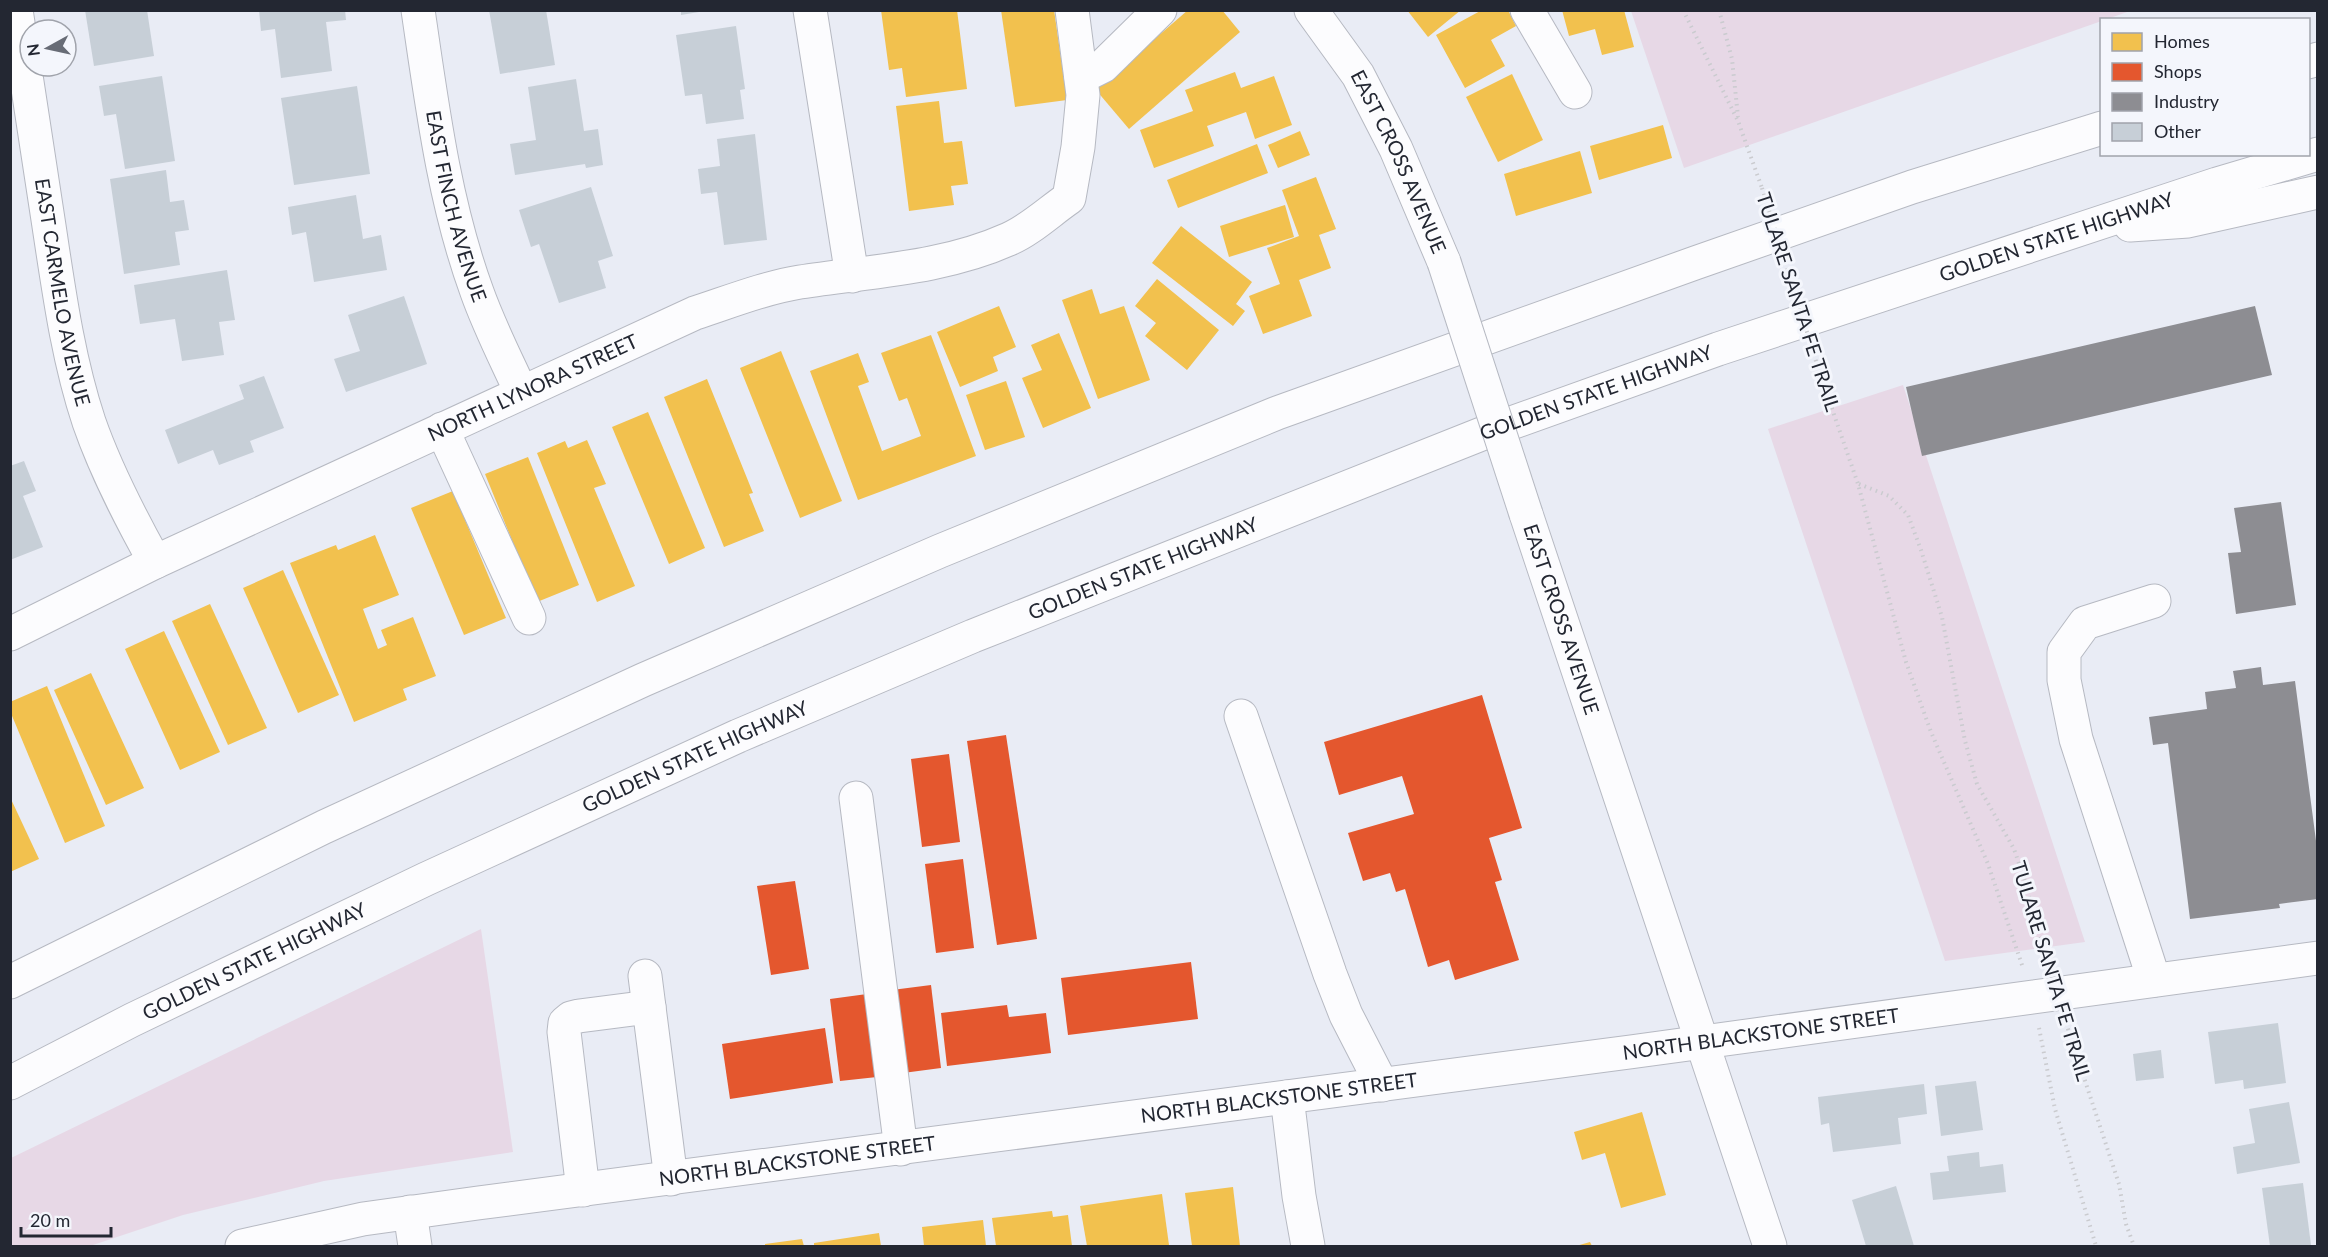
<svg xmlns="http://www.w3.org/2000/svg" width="2328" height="1257" font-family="Lato,sans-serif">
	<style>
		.green { fill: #e7d8e6 }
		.homes { fill: #f2c14e }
		.shops { fill: #e4572e }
		.industry { fill: #8d8d92 }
		.building { fill: #c7cfd7 }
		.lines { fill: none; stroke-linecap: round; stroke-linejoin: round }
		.minor-casing { stroke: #b6b9c2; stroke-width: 35 }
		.major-casing { stroke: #b6b9c2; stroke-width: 35 }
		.highway-casing { stroke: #b6b9c2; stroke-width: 35 }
		.path { stroke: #cacbcf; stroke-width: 4; stroke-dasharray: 1.5 4.5; stroke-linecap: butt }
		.minor { stroke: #fcfcfe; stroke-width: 33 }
		.major { stroke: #fcfcfe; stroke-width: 33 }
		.highway { stroke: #fcfcfe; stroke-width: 33 }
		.minor-bridge-casing { stroke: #b6b9c2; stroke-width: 35; stroke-linecap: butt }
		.path-bridge { stroke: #cacbcf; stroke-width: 4; stroke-dasharray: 1.5 4.5; stroke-linecap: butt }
		.minor-bridge { stroke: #fcfcfe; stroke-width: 33 }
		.labels { text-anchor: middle; stroke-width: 6; stroke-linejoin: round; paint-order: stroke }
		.street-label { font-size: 20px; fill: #232732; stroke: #f4f6fc }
	</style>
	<rect width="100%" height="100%" fill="#e9ecf5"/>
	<g class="green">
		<polygon points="1631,11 1631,10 2130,11 1684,168"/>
		<polygon points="1903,385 2085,942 1945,961 1768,429"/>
		<polygon points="481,929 513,1152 324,1181 183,1215 90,1246 11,1246 11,1158"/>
	</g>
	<g class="homes">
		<polygon points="881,10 957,10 967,89 906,97 902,68 889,70"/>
		<polygon points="1001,10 1054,10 1067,100 1015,107"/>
		<polygon points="1188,10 1222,10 1240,32 1129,129 1096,90"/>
		<polygon points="1407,10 1461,10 1428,37"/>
		<polygon points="1482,10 1508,10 1516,26 1491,40 1505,66 1465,88 1436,35"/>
		<polygon points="1562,10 1624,10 1634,47 1602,55 1595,29 1569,36"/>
		<polygon points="1235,72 1241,88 1274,76 1292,125 1255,139 1246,112 1207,126 1214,146 1154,168 1140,130 1193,111 1185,90"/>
		<polygon points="1512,74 1543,140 1498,162 1466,97"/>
		<polygon points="939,101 944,143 962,141 968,184 951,186 954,205 909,211 896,106"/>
		<polygon points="1663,125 1672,158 1599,180 1590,146"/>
		<polygon points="1300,131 1310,155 1278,168 1268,145"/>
		<polygon points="1257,144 1268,173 1178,208 1167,180"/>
		<polygon points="1580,151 1592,193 1516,216 1504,174"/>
		<polygon points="1316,177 1336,229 1319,235 1331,268 1299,280 1312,316 1263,334 1249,296 1280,284 1267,248 1299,236 1282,190"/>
		<polygon points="1285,205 1294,237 1229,257 1220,226"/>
		<polygon points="1181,226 1252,282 1236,304 1245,311 1233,326 1152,263"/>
		<polygon points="1157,279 1219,330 1187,370 1145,336 1156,323 1135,306"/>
		<polygon points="1092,289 1100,314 1124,306 1150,380 1098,399 1062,300"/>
		<polygon points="999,306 1016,347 993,357 998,371 960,387 937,332"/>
		<polygon points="1059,333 1091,408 1043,428 1022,378 1042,370 1031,345"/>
		<polygon points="931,335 976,456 858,500 810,371 858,353 869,382 858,386 882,451 921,436 907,398 899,401 881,353"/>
		<polygon points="781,351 842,501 800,518 740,368"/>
		<polygon points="707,379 753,493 749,494 764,531 724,547 664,397"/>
		<polygon points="1006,381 1025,437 985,450 966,395"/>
		<polygon points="648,412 705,548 669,564 612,427"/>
		<polygon points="587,440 606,484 594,488 635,586 597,602 537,453 565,441 568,448"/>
		<polygon points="528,457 579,585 537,602 485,474"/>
		<polygon points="453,491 506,618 464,635 411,508"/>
		<polygon points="375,535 399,595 363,609 378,649 387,645 381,630 413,617 436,676 403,689 407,700 354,722 290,563 336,545 338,550"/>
		<polygon points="283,570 339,695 298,713 243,588"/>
		<polygon points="210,604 267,728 228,745 172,621"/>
		<polygon points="164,631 220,752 180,770 125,649"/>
		<polygon points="91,673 144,788 106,805 54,690"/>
		<polygon points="47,686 105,826 65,843 10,711 10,702"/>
		<polygon points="10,797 39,859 10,872"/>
		<polygon points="1642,1112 1666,1195 1621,1208 1605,1153 1582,1160 1574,1132"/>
		<polygon points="1233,1187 1240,1246 1192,1246 1185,1193"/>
		<polygon points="1162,1194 1169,1245 1087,1246 1080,1206"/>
		<polygon points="1052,1211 1053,1217 1068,1215 1072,1246 996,1246 992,1218"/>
		<polygon points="983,1220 986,1246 924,1246 922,1227"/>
		<polygon points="879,1233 881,1246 814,1246 814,1243"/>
		<polygon points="802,1239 804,1246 765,1246 765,1244"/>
		<polygon points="1590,1242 1592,1246 1576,1246"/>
	</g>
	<g class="shops">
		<polygon points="1482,695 1522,828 1489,838 1502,880 1495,882 1519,960 1455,980 1449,960 1428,967 1405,889 1396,892 1390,873 1363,881 1348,833 1414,814 1402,776 1339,795 1324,742"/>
		<polygon points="1006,735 1037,939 997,945 967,741"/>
		<polygon points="949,754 960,842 922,847 911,759"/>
		<polygon points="963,859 974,948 936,953 925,864"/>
		<polygon points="795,881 809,969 771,975 757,886"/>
		<polygon points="1191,962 1198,1019 1068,1035 1061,978"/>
		<polygon points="931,985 941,1068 903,1073 892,990"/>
		<polygon points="867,994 877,1077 840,1081 830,999"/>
		<polygon points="1007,1005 1009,1017 1046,1013 1051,1053 947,1066 941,1013"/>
		<polygon points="825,1028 833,1083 730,1099 722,1044"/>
	</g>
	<g class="industry">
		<polygon points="2255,306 2272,375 1922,456 1906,387"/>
		<polygon points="2281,502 2296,605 2236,614 2228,553 2241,552 2234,508"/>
		<polygon points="2261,667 2263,685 2295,681 2318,856 2318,899 2279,904 2280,908 2190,919 2168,743 2153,745 2149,717 2207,709 2205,692 2236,688 2233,671"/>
	</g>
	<g class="building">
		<polygon points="85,10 147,10 154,56 94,66"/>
		<polygon points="259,10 345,10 346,20 326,22 332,71 281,78 275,29 261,31"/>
		<polygon points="489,10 546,10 555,65 500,74"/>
		<polygon points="681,10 699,10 699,12 681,15"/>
		<polygon points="736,26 745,89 740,90 744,119 706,124 702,94 685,96 676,35"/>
		<polygon points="162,76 175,161 125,169 116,114 104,116 99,86"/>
		<polygon points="576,79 584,131 598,129 603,165 586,168 585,164 515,175 510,144 536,140 528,87"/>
		<polygon points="357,86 370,174 294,185 281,98"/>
		<polygon points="755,134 767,240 724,245 717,192 701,194 698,169 720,166 717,139"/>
		<polygon points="166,170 170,202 184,200 189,230 175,232 180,265 124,274 110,179"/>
		<polygon points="591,187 613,256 598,261 606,288 559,303 539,244 531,247 519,210"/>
		<polygon points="356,195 363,239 381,235 387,270 314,282 306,232 292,235 288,207"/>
		<polygon points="227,270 235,320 219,322 224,355 182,361 175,319 140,324 134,285"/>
		<polygon points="404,296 427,364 346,392 334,359 360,351 348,315"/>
		<polygon points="264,376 284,428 250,441 254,452 219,465 213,450 178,464 165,430 244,399 239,385"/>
		<polygon points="24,461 36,491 23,496 43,547 10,560 10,466"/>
		<polygon points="2278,1023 2286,1083 2244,1089 2243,1080 2215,1084 2208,1032"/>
		<polygon points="2161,1050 2164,1078 2136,1081 2133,1054"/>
		<polygon points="1976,1081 1983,1130 1941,1136 1935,1086"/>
		<polygon points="1924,1084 1927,1114 1898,1118 1901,1144 1833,1152 1829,1123 1821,1125 1818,1097"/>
		<polygon points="2289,1102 2300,1163 2237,1174 2233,1147 2255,1143 2249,1109"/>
		<polygon points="1979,1152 1980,1167 2003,1164 2006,1192 1933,1200 1930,1173 1949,1171 1947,1156"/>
		<polygon points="2303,1183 2311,1245 2270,1246 2262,1188"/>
		<polygon points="1896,1186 1914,1246 1866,1246 1852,1200"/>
	</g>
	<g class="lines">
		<defs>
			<g id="minor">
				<path id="s1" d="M16 10C27 82 38 154 49 226 59 292 68 359 89 422 106 471 130 517 155 562"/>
				<path id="s2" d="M418 10C432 105 444 202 477 292 489 326 506 359 521 392"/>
				<polyline points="810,10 852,276"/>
				<path id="s3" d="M1311 10 1358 75 1396 149 1444 262"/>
				<polyline points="1527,10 1575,92"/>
				<polyline points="1081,77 1103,66 1160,10"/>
				<polyline points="442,429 529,618"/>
				<path id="s4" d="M1526 514 1770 1246"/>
				<path id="s5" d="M10 634 155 562 695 313C729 302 764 288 800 282 870 271 942 269 1009 239 1030 230 1050 211 1069 198L1078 147 1083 95 1072 10"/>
				<polyline points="1241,716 1330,974 1346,1015 1382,1085"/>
				<polyline points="856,798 901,1149"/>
				<polyline points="645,976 671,1179"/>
				<polyline points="2154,980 2076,739 2064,680 2064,652 2085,623 2154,601"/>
				<polyline points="1287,1097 1299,1196 1308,1246"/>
				<polyline points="583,1190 564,1032 565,1023 571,1018 579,1016 649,1007"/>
				<polyline points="410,1212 415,1246"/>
			</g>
			<g id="major">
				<path id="s6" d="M242 1246 363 1219 478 1203 1630 1052 2318 958"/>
			</g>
			<g id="highway">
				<polyline points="2308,62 2318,59"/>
				<polyline points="2130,225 2188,221 2318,192"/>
				<polyline points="10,982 324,827 643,680 940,551 1277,413 1695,263 1912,187 2102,128"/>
				<path id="s7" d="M10 1083 132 1020 426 879 738 736 973 636 1489 431 1718 349 2217 184 2318 154"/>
			</g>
		</defs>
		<use href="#minor" class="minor-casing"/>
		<use href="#major" class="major-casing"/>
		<use href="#highway" class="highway-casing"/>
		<g class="path">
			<polyline points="1683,10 1738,121 1762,188"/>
			<polyline points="1719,10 1732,59 1738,117"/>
			<polyline points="1820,374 1858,484 1906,662 1931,732 1988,864 2023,968"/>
			<polyline points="1859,484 1889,496 1908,515 1921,550 1942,617 1965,741 1977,784 2014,849 2025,881 2047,965"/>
			<polyline points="2066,1023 2119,1184 2126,1224 2134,1246"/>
			<polyline points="2039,1028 2055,1109 2096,1246"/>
		</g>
		<use href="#minor" class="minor"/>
		<use href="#major" class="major"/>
		<use href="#highway" class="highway"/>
		<defs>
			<polyline id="minor-bridge" points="1444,262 1526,514"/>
		</defs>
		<use href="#minor-bridge" class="minor-bridge-casing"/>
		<polyline class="path-bridge" points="1762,188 1820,374"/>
		<use href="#minor-bridge" class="minor-bridge"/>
	</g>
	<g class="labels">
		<g class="street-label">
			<text dy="7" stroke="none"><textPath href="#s3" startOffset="176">EAST CROSS AVENUE</textPath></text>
			<text dy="7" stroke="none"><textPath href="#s2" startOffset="200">EAST FINCH AVENUE</textPath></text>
			<text dy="7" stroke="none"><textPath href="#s7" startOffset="2217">GOLDEN STATE HIGHWAY</textPath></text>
			<text dy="7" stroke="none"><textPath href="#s1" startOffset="286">EAST CARMELO AVENUE</textPath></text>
			<text transform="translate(1798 302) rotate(72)" y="7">TULARE SANTA FE TRAIL</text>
			<text dy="7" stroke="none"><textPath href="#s5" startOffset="578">NORTH LYNORA STREET</textPath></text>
			<text dy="7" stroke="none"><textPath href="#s7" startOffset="1731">GOLDEN STATE HIGHWAY</textPath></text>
			<text dy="7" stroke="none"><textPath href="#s7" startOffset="1245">GOLDEN STATE HIGHWAY</textPath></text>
			<text dy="7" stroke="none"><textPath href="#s4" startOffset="111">EAST CROSS AVENUE</textPath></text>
			<text dy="7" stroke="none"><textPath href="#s7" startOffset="759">GOLDEN STATE HIGHWAY</textPath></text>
			<text dy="7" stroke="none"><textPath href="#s7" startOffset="273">GOLDEN STATE HIGHWAY</textPath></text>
			<text transform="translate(2051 971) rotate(73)" y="7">TULARE SANTA FE TRAIL</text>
			<text dy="7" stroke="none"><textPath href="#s6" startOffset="1534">NORTH BLACKSTONE STREET</textPath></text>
			<text dy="7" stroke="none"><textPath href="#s6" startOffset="1048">NORTH BLACKSTONE STREET</textPath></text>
			<text dy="7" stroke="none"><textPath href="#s6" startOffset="562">NORTH BLACKSTONE STREET</textPath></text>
		</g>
	</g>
	<rect width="2328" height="1257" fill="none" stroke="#232732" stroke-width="24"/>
	<rect x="2100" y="18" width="210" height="138" fill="#f4f6fc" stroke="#a0a3ab" stroke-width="1.5"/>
	<rect x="2112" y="33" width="30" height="18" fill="#f2c14e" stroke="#a0a3ab" stroke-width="1.5"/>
	<text x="2154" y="48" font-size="18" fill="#232732">Homes</text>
	<rect x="2112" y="63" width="30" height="18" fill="#e4572e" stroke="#a0a3ab" stroke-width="1.5"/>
	<text x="2154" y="78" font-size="18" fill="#232732">Shops</text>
	<rect x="2112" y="93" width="30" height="18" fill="#8d8d92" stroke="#a0a3ab" stroke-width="1.5"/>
	<text x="2154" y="108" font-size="18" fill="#232732">Industry</text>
	<rect x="2112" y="123" width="30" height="18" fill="#c7cfd7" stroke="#a0a3ab" stroke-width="1.5"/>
	<text x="2154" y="138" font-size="18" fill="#232732">Other</text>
	<g transform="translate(48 48) rotate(262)"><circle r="28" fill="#f4f6fc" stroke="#a0a3ab" stroke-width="1.5"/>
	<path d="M0-4.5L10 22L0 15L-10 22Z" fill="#686c76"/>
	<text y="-9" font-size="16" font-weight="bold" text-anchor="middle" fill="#232732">N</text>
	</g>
	<path d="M21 1227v9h90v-9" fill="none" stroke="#232732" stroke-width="3"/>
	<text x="30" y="1227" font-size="18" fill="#232732" stroke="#f4f6fc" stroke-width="4.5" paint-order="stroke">20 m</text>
</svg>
